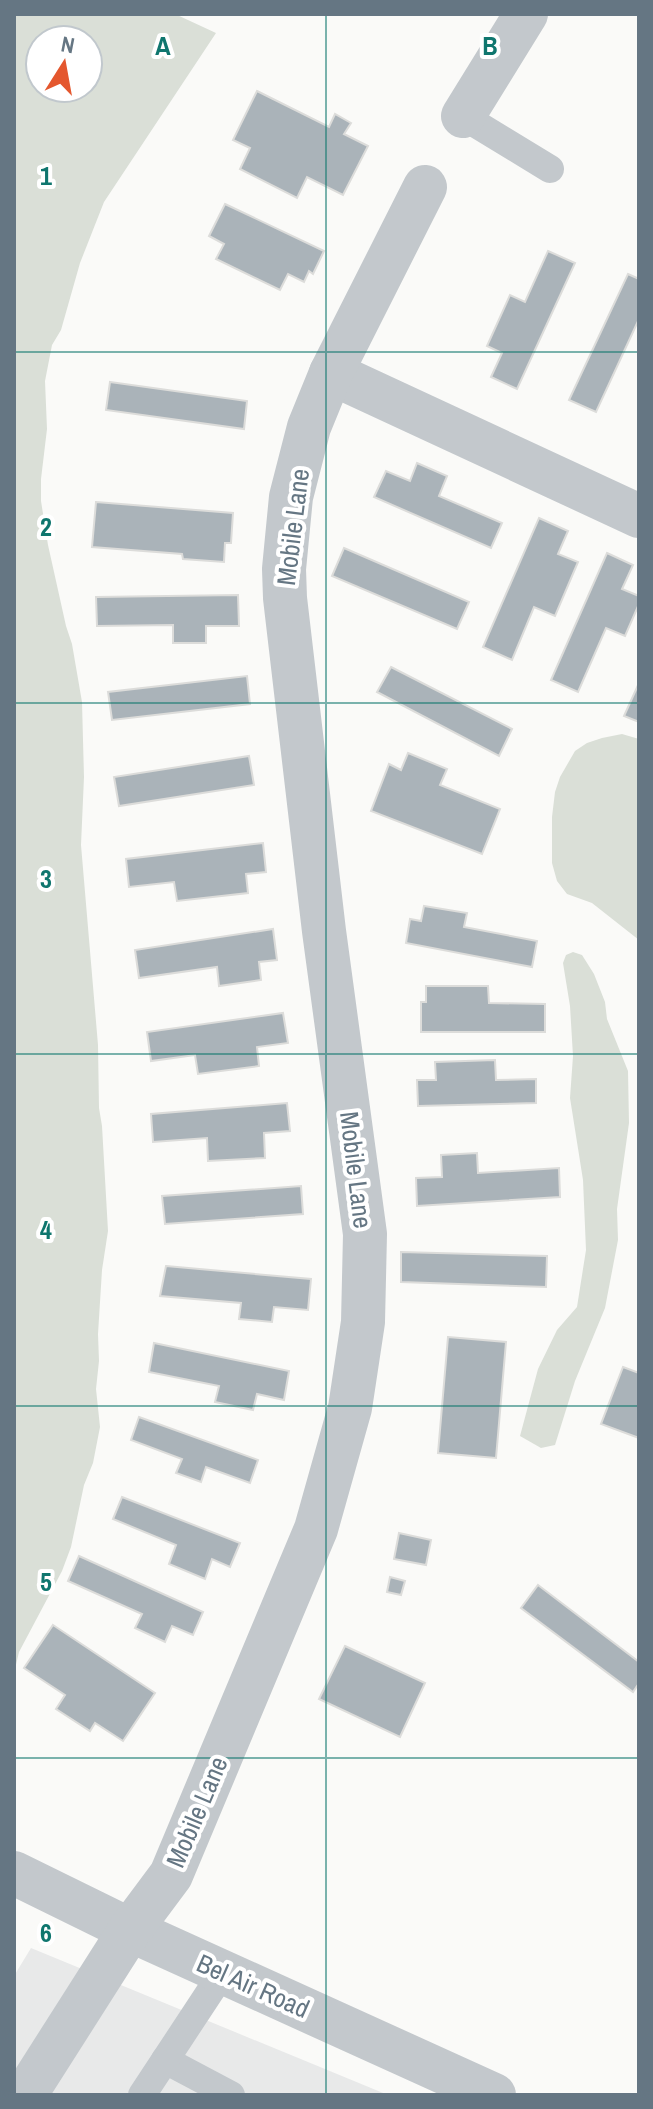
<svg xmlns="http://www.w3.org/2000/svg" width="653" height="2109" font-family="'Archivo Narrow',sans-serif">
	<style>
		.built { fill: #e8e9e9 }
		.green { fill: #dadfd7; fill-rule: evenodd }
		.building { fill: #aab3b9; stroke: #dcdcda; stroke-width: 2 }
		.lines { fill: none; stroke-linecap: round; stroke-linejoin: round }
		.lane { stroke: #c3c8cc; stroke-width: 28 }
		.street { stroke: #c3c8cc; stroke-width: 44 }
		.grid { fill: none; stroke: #0f766e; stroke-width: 2; stroke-opacity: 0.55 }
		.labels { text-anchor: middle; stroke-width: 8; stroke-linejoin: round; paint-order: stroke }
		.street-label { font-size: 26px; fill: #657683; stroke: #fff }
		.grid-label { font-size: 26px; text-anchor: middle; font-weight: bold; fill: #0f766e; stroke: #fff; stroke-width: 8; stroke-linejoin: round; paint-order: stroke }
	</style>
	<rect width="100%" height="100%" fill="#fafaf8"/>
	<polygon class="built" points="31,1948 388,2095 14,2095 14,1976"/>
	<g class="green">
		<path d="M14 14H175L216 33 104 202 80 263 61 330 52 345 45 381 47 429 41 479V501L48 545 66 626 72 644 82 702 84 777 81 845 98 1045 99 1108 102 1126 108 1231 102 1270 98 1334 99 1361 96 1389 100 1427 93 1463 84 1485 71 1547 62 1571 19 1652 14 1673ZM40 40H88V88H40Z"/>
		<polygon points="622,734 639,739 639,940 592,903 567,894 557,881 552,863 552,817 555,792 560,777 575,751 587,743 602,738"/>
		<polygon points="573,952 582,955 594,974 605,1002 607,1019 628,1071 629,1123 617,1209 618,1240 605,1308 575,1381 555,1445 541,1448 520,1436 538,1369 557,1330 577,1307 586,1250 583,1180 570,1098 573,1056 570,1006 563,963 566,955"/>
	</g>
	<g class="building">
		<polygon points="257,91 329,127 335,114 351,123 344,134 368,146 343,195 307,177 297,198 240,169 250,148 233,140"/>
		<polygon points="225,204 324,251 313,274 309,271 304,282 288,274 280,290 216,259 224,244 209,236"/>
		<polygon points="548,251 575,263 517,389 491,377 502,353 487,346 510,295 525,302"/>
		<polygon points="628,274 639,279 639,319 596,412 569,400"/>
		<polygon points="110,382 247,401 244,429 106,410"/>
		<polygon points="417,463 447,476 439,496 502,523 491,548 374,497 386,471 410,481"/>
		<polygon points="96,502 233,513 231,543 225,543 224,562 183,559 182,554 92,547"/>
		<polygon points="539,518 568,531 558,554 578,562 555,616 534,607 512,660 483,647"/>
		<polygon points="344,548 469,602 457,629 332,576"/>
		<polygon points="607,553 633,565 622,589 639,596 639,604 625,636 606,628 578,692 551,680"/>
		<polygon points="238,595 239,626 206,626 206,643 173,643 173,625 97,626 96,597"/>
		<polygon points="391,667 512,729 499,756 377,692"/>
		<polygon points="247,676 250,704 112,720 108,692"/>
		<polygon points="639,683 639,722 624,716"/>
		<polygon points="408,753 447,769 440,785 500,809 482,854 371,811 389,764 401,770"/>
		<polygon points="249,756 254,785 119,806 114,777"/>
		<polygon points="263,843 266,872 246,874 248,893 177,901 174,882 129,887 126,859"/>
		<polygon points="424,906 467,913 464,927 537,941 532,967 406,943 410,919 421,921"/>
		<polygon points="273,929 277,960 259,962 261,980 219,986 217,967 139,978 135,950"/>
		<polygon points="426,986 488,986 489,1003 545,1004 545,1032 421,1032 421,1002 426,1002"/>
		<polygon points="283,1013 288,1043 257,1047 259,1066 198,1074 195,1055 151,1061 147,1032"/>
		<polygon points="495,1060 496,1080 536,1079 536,1103 418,1106 417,1080 436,1080 435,1062"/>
		<polygon points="287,1103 290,1131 264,1133 265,1158 208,1161 207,1138 153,1142 151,1114"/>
		<polygon points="477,1153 478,1173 559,1168 560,1197 417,1206 416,1178 442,1177 441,1155"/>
		<polygon points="301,1186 303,1214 165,1224 162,1196"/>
		<polygon points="401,1252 547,1256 546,1287 401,1282"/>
		<polygon points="166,1266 311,1279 308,1310 274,1307 272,1322 239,1319 241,1303 160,1296"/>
		<polygon points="448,1337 506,1342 496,1458 438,1453"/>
		<polygon points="154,1343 289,1371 284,1400 257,1394 253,1410 215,1402 219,1386 149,1372"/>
		<polygon points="623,1367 639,1373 639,1438 601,1424"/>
		<polygon points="139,1417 258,1460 250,1483 206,1467 201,1482 176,1473 182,1459 131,1440"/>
		<polygon points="122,1497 240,1543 230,1567 212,1559 205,1579 169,1564 176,1545 113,1519"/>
		<polygon points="399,1533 431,1540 426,1565 394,1559"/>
		<polygon points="79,1556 203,1612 193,1635 172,1626 165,1642 135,1628 142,1614 68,1581"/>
		<polygon points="390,1577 405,1581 401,1595 387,1592"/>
		<polygon points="538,1585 639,1662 639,1683 633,1692 521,1608"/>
		<polygon points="53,1625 155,1693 123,1741 95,1723 90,1731 56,1709 65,1695 24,1668"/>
		<polygon points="345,1646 425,1683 400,1737 319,1699"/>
	</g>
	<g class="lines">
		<g class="lane">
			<polyline points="463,116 550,169"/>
			<polyline points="165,2060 231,2095"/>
			<polyline points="142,2095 223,1972"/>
		</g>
		<g class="street">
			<polyline points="463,116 526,14"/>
			<polyline points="331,373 639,516"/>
			<polyline points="14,1873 130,1930 494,2095"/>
			<polyline points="25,2095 130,1930 171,1875 316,1529 350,1408 363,1322 365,1234 324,931 285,598 284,569 291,497 309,427 331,373 425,187"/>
		</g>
	</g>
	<path class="grid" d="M326 14V2095M14 352H639M14 703H639M14 1054H639M14 1406H639M14 1758H639"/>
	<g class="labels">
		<g class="street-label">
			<text transform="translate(293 527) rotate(-83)" y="9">Mobile Lane</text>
			<text transform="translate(356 1170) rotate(83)" y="9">Mobile Lane</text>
			<text transform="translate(197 1812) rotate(-67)" y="9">Mobile Lane</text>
			<text transform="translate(253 1986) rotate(24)" y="9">Bel Air Road</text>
		</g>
	</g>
	<g class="grid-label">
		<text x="163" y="55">A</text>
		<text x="490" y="55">B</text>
		<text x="46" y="185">1</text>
		<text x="46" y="536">2</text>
		<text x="46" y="888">3</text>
		<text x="46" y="1239">4</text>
		<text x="46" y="1591">5</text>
		<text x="46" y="1942">6</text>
	</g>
	<rect width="653" height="2109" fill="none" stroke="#657683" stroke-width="32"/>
	<g transform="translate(64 64) rotate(11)"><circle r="38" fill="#ffffff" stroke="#c1c8cd" stroke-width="2"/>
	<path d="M0-6L14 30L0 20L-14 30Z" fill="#e4572e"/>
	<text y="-12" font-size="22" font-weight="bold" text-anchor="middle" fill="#657683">N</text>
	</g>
</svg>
